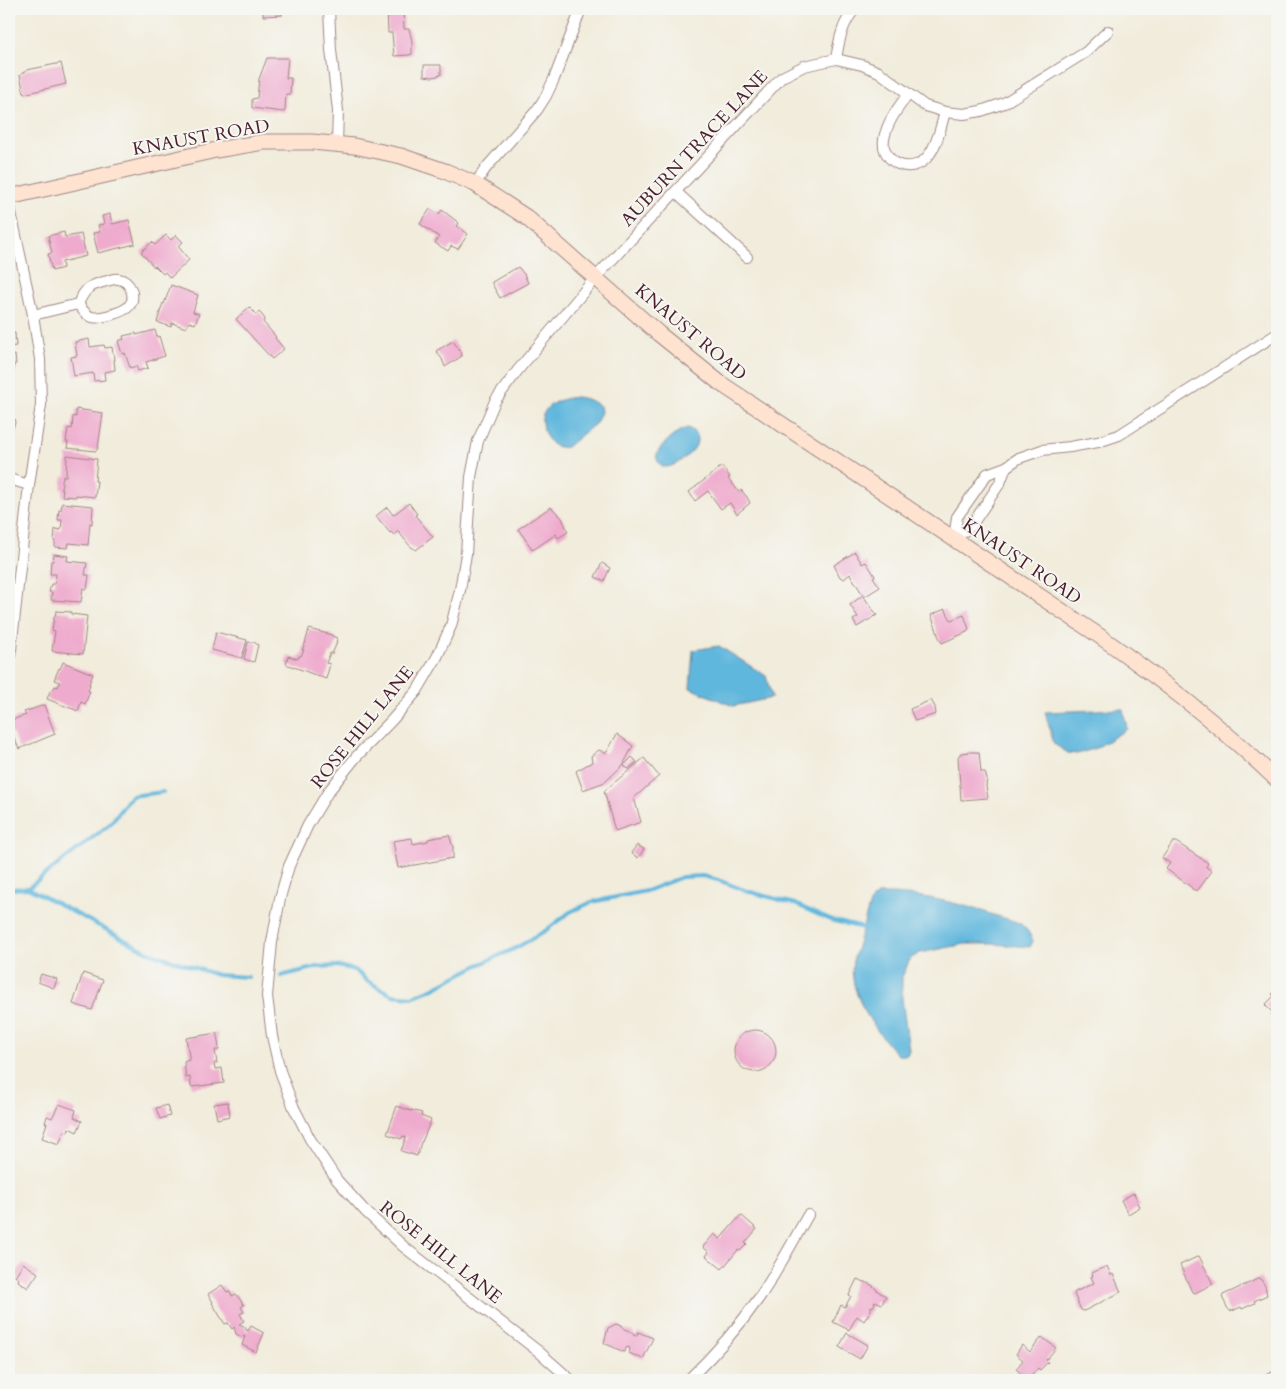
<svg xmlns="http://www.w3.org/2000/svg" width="1286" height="1389" font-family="Cardo,serif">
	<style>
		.water { fill: #61b7dd; stroke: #566b84 }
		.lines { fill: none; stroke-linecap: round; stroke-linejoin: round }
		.stream { stroke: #61b7dd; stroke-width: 4 }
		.building { fill: #efabce }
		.street-casing { stroke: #9e8683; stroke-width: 12 }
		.secondary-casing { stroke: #9e8683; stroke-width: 17 }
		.street { stroke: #fff; stroke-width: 10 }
		.secondary { stroke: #fee3d1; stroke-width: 15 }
		.labels { text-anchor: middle; stroke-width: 4; stroke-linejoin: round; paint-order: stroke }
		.street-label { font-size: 18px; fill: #4a1f2b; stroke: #f6f6f2 }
	</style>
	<rect width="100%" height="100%" fill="#f6f6f2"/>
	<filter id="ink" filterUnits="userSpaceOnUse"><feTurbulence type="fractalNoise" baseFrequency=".02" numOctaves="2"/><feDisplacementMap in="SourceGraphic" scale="10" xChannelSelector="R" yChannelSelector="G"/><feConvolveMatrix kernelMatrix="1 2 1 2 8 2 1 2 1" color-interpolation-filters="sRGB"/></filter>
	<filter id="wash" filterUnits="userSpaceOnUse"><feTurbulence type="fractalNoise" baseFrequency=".0096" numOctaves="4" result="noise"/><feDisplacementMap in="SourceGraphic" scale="20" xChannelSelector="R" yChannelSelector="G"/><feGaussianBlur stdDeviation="1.12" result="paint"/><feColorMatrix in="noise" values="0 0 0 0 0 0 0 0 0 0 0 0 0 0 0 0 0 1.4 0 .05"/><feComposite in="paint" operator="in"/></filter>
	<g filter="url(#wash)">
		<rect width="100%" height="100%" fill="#f1ecdb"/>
		<g class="water">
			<path d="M576 397 587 399 595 403 600 406 601 412 596 423 567 447C563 448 556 447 552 444 546 439 539 422 543 415 548 402 564 398 576 397Z"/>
			<path d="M688 428 693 431 697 437C697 437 697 444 696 445 693 453 674 468 665 467 663 467 660 465 659 463 653 455 660 449 665 443 672 437 678 430 688 428Z"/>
			<polygon points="719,646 766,676 772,698 733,706 690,688 693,650"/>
			<polygon points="1123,709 1127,729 1096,748 1077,754 1068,753 1054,744 1045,712"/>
			<path d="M879 894C919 893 959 903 997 916 1004 918 1012 920 1019 923 1026 927 1030 934 1033 941L1030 947 993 944H965L920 953 910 959 902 977V999L909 1050 907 1055H898C877 1033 847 994 853 961 854 956 856 951 857 947 861 933 865 920 869 906L873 898Z"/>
		</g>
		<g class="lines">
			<g class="stream">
				<polyline points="28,888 110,824 131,796 163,792"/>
				<polyline points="9,889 28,888 148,952 217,975 248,977"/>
				<polyline points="281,976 317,967 338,966 355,970 367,981 392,995 412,997 434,988 474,967 516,948 545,931 570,912 592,902 646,891 682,877 703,876 718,880 747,891 795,904 830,920 863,928"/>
			</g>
		</g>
		<g id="blocks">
			<g class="building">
				<polygon points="263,9 282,9 282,15 263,16"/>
				<polygon points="387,9 403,9 404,29 409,29 412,41 412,54 409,55 394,56 392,33 388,33"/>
				<polygon points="267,58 288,58 286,78 291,78 290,94 286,94 285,111 283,112 252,108 252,99 257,98 259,79"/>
				<polygon points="61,63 66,84 24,94 20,75 27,70"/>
				<polygon points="424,65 441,65 441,75 433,77 424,76"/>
				<polygon points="430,209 439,214 442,210 459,223 457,226 468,234 458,249 451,246 448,251 435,243 439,237 420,224"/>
				<polygon points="110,214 112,224 129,220 135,244 98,253 93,233 100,232 98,225 104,224 102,216"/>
				<polygon points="64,232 65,237 81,234 86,256 62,262 63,268 52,271 48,254 52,253 48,236"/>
				<polygon points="166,235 171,240 176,235 183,242 178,246 189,260 170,278 165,272 163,274 155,266 154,267 141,252 152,242 155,245"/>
				<polygon points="518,267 524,274 528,283 500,298 492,284 492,282"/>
				<polygon points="171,285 198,295 193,312 199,314 195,324 189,322 186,328 172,323 171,327 157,322 163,303 164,304"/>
				<polygon points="249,307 256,314 259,312 262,315 265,319 263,322 276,337 275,338 284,349 272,359 236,319"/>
				<polygon points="12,327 13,333 15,333 16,346 9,347 9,328"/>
				<polygon points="155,330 157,337 159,336 165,356 146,362 148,368 138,371 136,366 130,368 125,353 122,354 118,341 124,339 123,336 136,333 136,335"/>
				<polygon points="89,339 90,347 104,345 105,348 112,347 113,354 114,354 115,360 114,360 115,370 104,372 105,380 94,381 93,373 74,376 71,357 77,356 75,342"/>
				<polygon points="453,341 458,348 462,356 445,367 442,359 436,351"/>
				<polygon points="15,355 16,364 14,364 14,371 9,372 9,356"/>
				<polygon points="76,409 103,413 98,448 96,451 67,448 68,442 66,442 68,428 72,429 73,416 76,417"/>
				<polygon points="9,417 16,420 9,439"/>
				<polygon points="67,455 97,459 95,481 97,481 95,497 76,495 76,497 62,496 63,489 61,489 63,476 66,476"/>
				<polygon points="722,466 730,477 728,478 739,492 741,490 747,497 750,503 737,514 730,503 721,509 708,491 695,501 689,492"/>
				<polygon points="62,503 93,506 92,524 90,523 88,545 69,543 68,548 55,547 55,542 54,541 55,529 61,530 62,520 58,520 59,510 61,510"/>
				<polygon points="409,503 417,514 415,515 433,537 416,550 410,546 398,531 394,535 391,532 390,533 376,516 387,507 393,515"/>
				<polygon points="551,507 562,518 568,532 558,538 556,534 533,550 518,529"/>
				<polygon points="855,552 862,564 866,562 875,576 873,577 880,587 864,597 877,615 857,627 853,620 858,617 850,605 863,595 850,574 844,579 840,577 834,565"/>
				<polygon points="54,554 68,556 67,561 87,563 85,575 89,575 87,589 83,588 81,602 51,600 52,592 49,592 51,584 55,584 56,574 50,574 51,561 53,561"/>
				<polygon points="602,563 610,568 604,581 595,577"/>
				<polygon points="945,609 951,620 964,615 969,629 967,632 942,643 938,635 936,628 931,615"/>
				<polygon points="56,611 71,612 71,614 87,616 83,654 52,651 55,631 52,630 54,617 55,617"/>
				<polygon points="309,629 332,635 332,636 337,638 336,645 332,654 330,653 326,663 330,664 326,679 286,664 288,656 298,659 299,656 301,656 304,650 302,650 305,644"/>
				<polygon points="216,632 247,640 242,658 212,650"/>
				<polygon points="248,642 254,642 258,645 254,662 244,659"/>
				<polygon points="63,662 93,674 89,684 90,684 88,691 90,691 85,704 81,702 78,711 47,699 51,689 53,690 55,686 58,687 60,682 54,680 59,668 60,669"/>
				<polygon points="931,700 935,707 936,714 915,721 910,709"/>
				<polygon points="44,705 55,734 19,749 9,726 9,721 26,715 24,712"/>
				<polygon points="617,734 633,746 623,765 605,782 583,790 576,771 592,762 591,756 599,750 605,753 607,752"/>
				<polygon points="971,752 979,752 981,772 985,772 987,779 986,786 988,798 961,800 958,757 961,753"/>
				<polygon points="632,757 637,762 628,769 624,765"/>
				<polygon points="644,758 659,776 634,798 641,822 615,831 604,791"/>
				<polygon points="449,835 453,847 453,858 398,868 393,841 412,838 413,844 428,841 428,839"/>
				<polygon points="1173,842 1176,842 1208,863 1206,867 1212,871 1197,891 1192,889 1191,887 1166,869 1170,863 1162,858"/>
				<polygon points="637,845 644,849 638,858 631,853"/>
				<polygon points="83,973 103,980 92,1010 73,1004"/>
				<polygon points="41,974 57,979 54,988 38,982"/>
				<polygon points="1277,990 1277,1021 1271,1015 1273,1013 1265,1005 1274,996 1272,994"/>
				<circle cx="755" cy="1051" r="21"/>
				<polygon points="217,1033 219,1050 215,1050 217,1063 214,1063 215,1069 222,1068 224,1083 191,1087 190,1077 186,1078 184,1062 189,1060 189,1056 186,1038"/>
				<polygon points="228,1102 230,1116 217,1119 214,1104"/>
				<polygon points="59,1104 76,1110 74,1117 82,1121 77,1132 69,1128 68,1132 64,1131 59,1144 42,1138 47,1123 45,1123 47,1116 52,1118"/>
				<polygon points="167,1105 170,1116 160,1119 156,1108"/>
				<polygon points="397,1106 411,1111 411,1110 422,1113 421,1116 431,1120 422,1142 421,1142 417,1156 401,1151 406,1137 403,1136 401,1139 387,1134"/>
				<polygon points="1134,1193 1140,1207 1128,1214 1121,1200"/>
				<polygon points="741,1215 757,1229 745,1243 747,1244 740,1251 738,1250 722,1269 706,1256 709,1252 703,1247 714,1234 720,1239"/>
				<polygon points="1199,1256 1213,1284 1195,1293 1192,1292 1180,1265"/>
				<polygon points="23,1263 38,1273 28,1288 18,1281 19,1279 15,1276"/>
				<polygon points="1107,1266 1111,1275 1113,1274 1121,1292 1084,1311 1081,1310 1074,1294 1075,1292 1094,1283 1091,1277 1093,1276 1092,1273"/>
				<polygon points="1260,1278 1265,1286 1267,1295 1254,1301 1255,1303 1242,1309 1241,1307 1230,1312 1230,1310 1229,1311 1222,1297 1223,1296 1223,1295"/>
				<polygon points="857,1279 872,1285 879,1292 886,1296 882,1304 875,1301 874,1302 875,1303 873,1307 871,1306 871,1310 864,1321 857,1316 849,1330 833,1322 841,1305 845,1307 851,1296 849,1295"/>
				<polygon points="222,1285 227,1292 230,1291 232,1296 236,1294 244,1305 241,1307 244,1312 240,1314 244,1321 239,1324 246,1327 246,1330 248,1331 251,1326 264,1333 256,1352 242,1345 245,1336 241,1337 236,1334 234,1327 232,1329 228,1323 225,1324 212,1303 213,1302 208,1294"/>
				<polygon points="616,1324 621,1326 622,1328 634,1333 633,1335 637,1336 638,1332 653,1338 643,1359 629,1353 630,1348 627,1347 624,1352 604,1343 608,1328"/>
				<polygon points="847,1333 868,1345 860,1359 839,1347"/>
				<polygon points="1042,1337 1056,1348 1046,1360 1048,1362 1040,1370 1038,1368 1028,1380 1016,1369 1023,1360 1016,1354 1022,1345 1030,1352"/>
			</g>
		</g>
	</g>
	<g filter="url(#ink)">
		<use href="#blocks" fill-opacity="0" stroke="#9e8683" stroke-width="1"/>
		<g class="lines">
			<defs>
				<g id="street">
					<polyline points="329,9 331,50 338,111 337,144"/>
					<path d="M836 59C839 41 842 23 855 9"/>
					<path d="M908 95C898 107 887 122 884 139 880 162 912 178 929 155 938 143 941 126 945 112"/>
					<polyline points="475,184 486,168 537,110 546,96 554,79 581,9"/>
					<polyline points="676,192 747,257"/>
					<polyline points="9,203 33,315 40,359 41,405 29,485 9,668"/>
					<path d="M33 315 78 304C85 288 90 285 107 281 110 280 115 278 118 279 130 280 137 297 129 306 124 312 100 319 92 317 85 315 82 309 78 304"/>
					<polyline points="9,479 29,485"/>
					<polyline points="954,539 957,517 987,474 1006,467 1019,458 1042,450 1070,447 1098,442 1119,435 1277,334"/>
					<polyline points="954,539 971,526 1000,483 1006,467"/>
					<polyline points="571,1380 538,1351 404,1247 365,1211 337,1180 310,1139 294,1108 280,1071 272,1036 267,996 272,942 280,898 289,866 308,825 328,792 356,757 392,720 417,691 437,657 451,626 460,590 466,554 471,477 478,441 495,401 518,370 596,277 782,77 804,66 836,59 862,65 879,72 925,106 945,112 964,114 981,111 1004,103 1086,52 1108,31"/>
					<path d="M688 1380C714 1355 738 1328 759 1298 777 1272 792 1243 808 1215"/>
					<polyline points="1268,1380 1277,1376"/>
				</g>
				<path id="secondary" d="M9 197 216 150 264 142H312L354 146 401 156 445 171 475 184 526 217 659 334 720 383 1098 635C1161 679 1221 726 1277 780"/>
			</defs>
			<use href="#street" class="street-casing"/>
			<use href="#secondary" class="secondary-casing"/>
			<use href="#street" class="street"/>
			<use href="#secondary" class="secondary"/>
		</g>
	</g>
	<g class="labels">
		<g class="street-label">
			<text transform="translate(201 137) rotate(-10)" y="6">KNAUST ROAD</text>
			<text transform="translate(694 148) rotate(-47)" y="6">AUBURN TRACE LANE</text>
			<text transform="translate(691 332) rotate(40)" y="6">KNAUST ROAD</text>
			<text transform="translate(1022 561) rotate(34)" y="6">KNAUST ROAD</text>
			<text transform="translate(362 727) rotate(-51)" y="6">ROSE HILL LANE</text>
			<text transform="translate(441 1252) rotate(39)" y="6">ROSE HILL LANE</text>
		</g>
	</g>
	<rect width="1286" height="1389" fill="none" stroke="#f6f6f2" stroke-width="30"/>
</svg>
